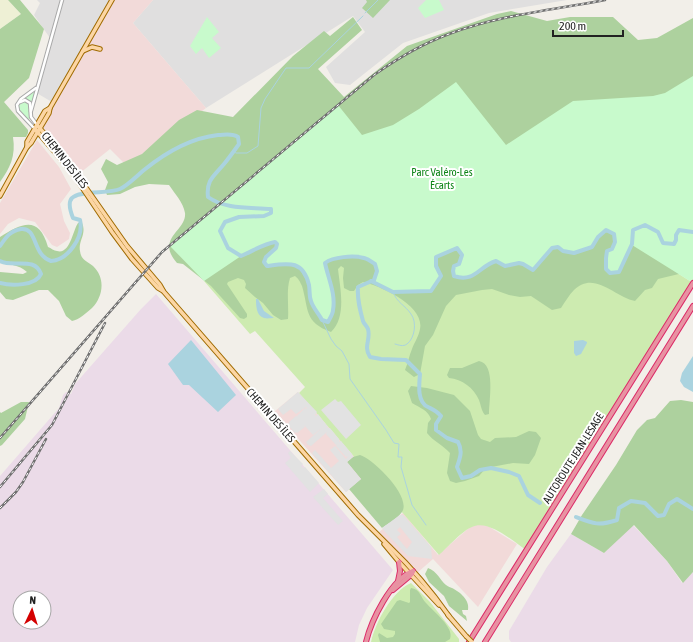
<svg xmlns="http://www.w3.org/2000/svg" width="693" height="642" font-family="'Asap Condensed',sans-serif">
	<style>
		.residential { fill: #e0dfdf }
		.commercial { fill: #f2dad9 }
		.industrial { fill: #ebdbe8; fill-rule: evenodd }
		.farmland { fill: #eef0d5 }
		.grass { fill: #cdebb0 }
		.forest { fill: #add19e }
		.park { fill: #c8facc }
		.parking { fill: #e2e2e2; fill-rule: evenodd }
		.water { fill: #aad3df }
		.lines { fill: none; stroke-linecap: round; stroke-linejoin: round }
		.stream { stroke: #aad3df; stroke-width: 1 }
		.river { stroke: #aad3df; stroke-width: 4 }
		.minor-casing { stroke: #a9a9a9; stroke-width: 4.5 }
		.major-casing { stroke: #a06b00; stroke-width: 5.5 }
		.highway-casing { stroke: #dc2a67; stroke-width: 6 }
		.minor { stroke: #fff; stroke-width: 2.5 }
		.major { stroke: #fcd6a4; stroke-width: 3.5 }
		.highway { stroke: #e892a2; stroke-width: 4 }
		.rail-casing { stroke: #707070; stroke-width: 2.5 }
		.rail { stroke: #fff; stroke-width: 1; stroke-dasharray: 3; stroke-linecap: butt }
		.major-bridge-casing { stroke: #a06b00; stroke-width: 5.5; stroke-linecap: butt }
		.major-bridge { stroke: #fcd6a4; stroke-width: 3.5 }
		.labels { text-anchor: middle; stroke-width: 4; stroke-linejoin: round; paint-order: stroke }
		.street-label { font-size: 11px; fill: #222; stroke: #fff }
		.park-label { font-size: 11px; fill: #0c8416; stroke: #fff }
	</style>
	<rect width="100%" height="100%" fill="#f2efe9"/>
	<g class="residential">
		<polygon points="37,0 110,0 52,102 35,92 50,38 34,15 40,3"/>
		<polygon points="153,0 567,0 489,13 403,43 350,85 335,83 326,67 365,32 353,16 206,108 133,23"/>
	</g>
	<g class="commercial">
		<polygon points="111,0 153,0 133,23 206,108 128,167 110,149 80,173 43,127"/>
		<polygon points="37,140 59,167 71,189 60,204 64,221 70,233 69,239 57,247 52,245 35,222 19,218 8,224 0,234 0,203"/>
		<polygon points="298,392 368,473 346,492 274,412"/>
		<polygon points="403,513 438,555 470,527 479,524 488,526 517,544 478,607 433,559 417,573 379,532"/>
	</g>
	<g class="industrial">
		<path d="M156 294 393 570 367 608 359 625 355 642H0V476L59 408 63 395 66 392 71 394 75 384 141 309ZM20 598H44V622H20Z"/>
		<polygon points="633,525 667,561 682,583 693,572 693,642 511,642 509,639 509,631 547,567 571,534 604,553"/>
	</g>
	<polygon class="farmland" points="0,0 8,0 21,14 0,29"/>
	<g class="grass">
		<path d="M632 244 693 283 526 550C513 541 488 519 472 527 463 530 447 548 439 555L299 393 305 387 255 331 250 334 204 281 241 256 325 263Z"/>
		<path d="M411 583 430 602 459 639V642H371C375 623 392 591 411 583Z"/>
	</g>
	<g class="forest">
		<path d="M8 0H20L44 29 29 78 4 102 28 130V133L26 137H13C16 156 10 168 0 182V29L21 14Z"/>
		<polygon points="366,0 390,0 373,18 362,8 367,2"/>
		<path d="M511 11 547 21 570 17H613L638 40 657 38 693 18V257L683 273 658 279 652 288 645 290 635 301C615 297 594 270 574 290 569 295 565 302 561 308L552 310 531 296 520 297 509 295 492 289 482 290 456 295 446 306 433 335 425 346 420 374 414 377 405 370C408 363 409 356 412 349 414 343 419 336 420 329 425 306 381 286 363 282L358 285 354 291H350L344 288 343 278 344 268 341 266 338 269C340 288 347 317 331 332 304 322 309 310 302 286 300 282 299 279 295 276L290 278C286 291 289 305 288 319L281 320 273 315 263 303 255 297 245 288 246 284 244 280 238 278 228 282 227 284 247 314V317L244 319 240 318 211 286 183 264 177 263C155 238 187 231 185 213 183 202 175 194 169 185L149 184 135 187 120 194 107 195 105 190 108 182 101 169 106 159 117 165 142 154 179 120 197 110 233 117 293 56 324 31 330 36 353 17 362 30 318 69 344 97 407 46 497 14Z"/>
		<path d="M78 223H82C87 234 78 241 80 251 81 260 87 261 93 266 106 278 103 297 92 308 86 313 79 320 72 321L66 316 59 301 48 290H39L13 300 6 299 0 292V272L23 274 27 272C19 264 8 266 0 260V237C22 223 39 215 48 247 51 248 54 251 57 251 70 255 73 230 78 223Z"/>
		<path d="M479 361C496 364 489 400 489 414L485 415C481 410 481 405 479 400 474 388 462 379 449 378L447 375 450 368H462Z"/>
		<path d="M411 386 427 388 454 395 470 411 478 435 481 439 490 442 495 438 516 437 529 431 536 432 541 438 535 455 529 464 513 463 486 468 479 476 465 481 456 483 450 481 447 473 450 453C443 445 433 441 427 433L428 423 431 419C428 410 420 408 412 403L408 391Z"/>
		<polygon points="681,400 693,402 693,572 683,583 667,561 634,525 604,553 571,534 582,515 616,465 637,430 647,420 655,418 670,401"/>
		<polygon points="21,402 29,402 25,419 2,445 0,446 0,412 1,413"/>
		<path d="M360 455C373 459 409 494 403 510 401 516 388 524 382 528L349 489 361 479 347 462 353 457Z"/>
		<path d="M428 568C437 571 440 580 446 585 449 587 450 587 452 588 460 592 470 600 468 610H462L463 614 466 616 467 621 449 606 444 596 429 582 425 574Z"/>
		<path d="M411 588C420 589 421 598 426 603 433 611 455 628 450 639L445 642H380L378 635 379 633 387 638 393 637 395 634V631L384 629 381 624 397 601 400 600 409 603 410 602V590Z"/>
	</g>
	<g class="park">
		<polygon points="426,0 439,0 444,10 425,18 418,8"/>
		<polygon points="207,17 219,32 212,38 221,48 209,58 202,48 196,54 190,46"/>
		<path d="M693 76V283L632 245 619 272 610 273 606 269V258L607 251 612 249 615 242 614 234 607 230 598 237 592 247 574 253 563 251 558 247 552 248 533 270 522 264 519 263 505 266 496 261C479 266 475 283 454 276L453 271 454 266 460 264 462 255 456 248 436 257V266L441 276 431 291 393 292 371 281 374 280 377 271 375 264C372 262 367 259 363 258 353 255 333 257 325 263 328 278 336 294 333 310 333 314 330 318 328 322L322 320C319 314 313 308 311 301 309 296 310 291 309 285 303 260 289 263 267 266L264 262 266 257 276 248 277 245 275 242 266 244 254 251 241 256 204 281 169 245 295 142 338 105 362 135 393 125 419 109 456 82 506 145 573 101 653 96 665 93Z"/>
		<path d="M38 86 32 106 31 117 28 121C10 101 20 101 38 86Z"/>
	</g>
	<g class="parking">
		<polygon points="298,392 317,412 315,415 316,416 318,414 328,427 327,428 330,428 339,439 339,442 341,441 352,454 353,457 347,462 361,479 346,492 312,453 315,450 331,468 339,461 330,450 335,446 346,459 348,456 346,457 336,446 337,444 336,445 326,434 327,432 311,446 308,445 306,442 323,427 313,435 304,425 305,427 297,433 296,432 295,433 288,425 289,422 296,416 298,417 297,416 305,408 307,409 306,407 296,414 291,409 283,415 278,409"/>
		<polygon points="335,399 338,402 341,401 361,425 346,439 321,410"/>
		<polygon points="290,451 303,464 301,466 304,468 305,467 319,483 310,492 285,463 291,458 288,453"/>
		<polygon points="324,489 328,494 323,498 343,521 338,525 313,497"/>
		<path d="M400 515H403L431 547 432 559 408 556 385 532 382 528ZM400 527 412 542 407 549 397 537 401 534 397 530Z"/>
	</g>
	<g class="water">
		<path d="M256 299H258L264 311 274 318C271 318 267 319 264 318 256 316 256 305 256 299Z"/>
		<polygon points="191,340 236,395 218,412 189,385 183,385 168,364"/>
		<polygon points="583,340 587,342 587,343 581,354 576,356 574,353 574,341"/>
		<polygon points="693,356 693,392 684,387 680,381 682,373"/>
	</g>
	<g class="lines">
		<g class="stream">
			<polyline points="365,13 378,0"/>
			<polyline points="234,152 236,153 247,153 258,146 261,108 265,99 286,68 309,68 363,16"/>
			<path d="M393 292C397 303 405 305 411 314 417 322 415 338 407 344 403 347 399 345 395 344"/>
			<polyline points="322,320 331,339 336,346 342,351 349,364 350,379 386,430 394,443 399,444 398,457 402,457 401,467 412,505 426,525"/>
		</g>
		<g class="river">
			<path d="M0 246C6 237 10 231 21 229 38 227 32 255 51 261 68 260 84 237 80 220L73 218C71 213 67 203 72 198 79 190 109 194 120 189 127 186 138 175 144 170 165 153 191 138 218 135 225 135 232 133 238 137L239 144C234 151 229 158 224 164 214 176 206 180 208 197 226 210 250 207 271 209V213L264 216 239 217 225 222 220 231 228 248 241 256C253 251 263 244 275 242L277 244 276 248 266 257 264 262 267 266C289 263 303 260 309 285 310 291 309 296 311 301 313 308 319 314 322 320L328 322C330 318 333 314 333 310 336 294 328 278 325 263 333 257 353 255 364 258 368 259 372 262 375 264L377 271 374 280 358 287C357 299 360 310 363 321 364 324 367 326 368 329 371 340 363 346 370 357L381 359 406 360 420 374C419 385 417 402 428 407 434 410 437 411 441 416L436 424V430L447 438 458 442C463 451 460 458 457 467L462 478 471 476 480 470 491 468 509 472 519 476 528 495 540 503"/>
			<path d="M0 261C13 268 35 256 41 274 36 286 11 286 0 283"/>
			<path d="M371 281 393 292 431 291 441 276 436 266V257L457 248 462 255 459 264 454 266 453 271 454 276C475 283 479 266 496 261L505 266 519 263 523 264 533 270 552 248 558 247 563 251 574 253 592 247 598 237 606 230 614 234 615 242 612 249 607 251 606 258V269L610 273 619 272 632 244 633 230 645 225 658 232 663 243 674 244 676 240V235L679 230 693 232"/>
			<path d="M576 517C594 524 599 526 617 520L619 508 631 501 645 503 658 516 664 515 669 504 677 499 693 509"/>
		</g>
		<defs>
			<g id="minor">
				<polyline points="20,102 25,100 30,103 31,117 37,125"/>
				<polyline points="31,111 62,0"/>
				<polyline points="35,129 18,111 17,105 21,99 36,88"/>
			</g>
			<g id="major">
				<polyline points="83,51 92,47 100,49"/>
				<path d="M37 125 63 155 127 246 160 285 164 292 358 515C369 526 380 537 391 548 412 568 432 592 449 616"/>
				<polyline points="35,129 71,171 112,232 132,259 158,288 163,291"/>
				<polyline points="27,147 27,142 45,111 50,108"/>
				<polyline points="0,196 27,147 31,143 49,113 50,108 112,0"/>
				<polyline points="384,544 399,562 439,605"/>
				<polyline points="448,615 466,636"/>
			</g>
			<g id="highway">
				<polyline points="398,581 400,571 399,562"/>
				<polyline points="393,590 411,575 413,572"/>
				<path d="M366 642C371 621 391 579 413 571"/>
				<polyline points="469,642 693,283"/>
				<polyline points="485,642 693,306"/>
			</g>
		</defs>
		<use href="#minor" class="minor-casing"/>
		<use href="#major" class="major-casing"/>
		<use href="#highway" class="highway-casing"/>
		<use href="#minor" class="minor"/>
		<use href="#major" class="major"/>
		<use href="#highway" class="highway"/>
		<defs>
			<g id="rail">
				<path d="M0 438 162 252 374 75C398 58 422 44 449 34 499 15 553 10 605 0"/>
				<polyline points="0,487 52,425 105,323"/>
				<polyline points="0,508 16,492 23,482 46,439"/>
			</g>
		</defs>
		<use href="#rail" class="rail-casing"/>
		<use href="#rail" class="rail"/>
		<defs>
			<polyline id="major-bridge" points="466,636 472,642"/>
		</defs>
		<use href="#major-bridge" class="major-bridge-casing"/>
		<use href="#major-bridge" class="major-bridge"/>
	</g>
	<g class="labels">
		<g class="street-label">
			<text transform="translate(65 160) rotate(52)" y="4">CHEMIN DES ÎLES</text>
			<text transform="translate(271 415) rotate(49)" y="4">CHEMIN DES ÎLES</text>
			<text transform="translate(573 458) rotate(-58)" y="4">AUTOROUTE JEAN-LESAGE</text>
		</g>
		<g class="park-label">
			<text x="442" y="176">Parc Valéro-Les<tspan x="442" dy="13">Écarts</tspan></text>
		</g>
	</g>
	<g transform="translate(32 610) rotate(4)"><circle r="19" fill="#ffffff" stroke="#a7a7a7"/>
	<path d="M0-3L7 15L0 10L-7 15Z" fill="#d40000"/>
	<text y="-6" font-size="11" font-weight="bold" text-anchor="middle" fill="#222222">N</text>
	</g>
	<path d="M553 30v6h70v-6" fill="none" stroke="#222222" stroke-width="2"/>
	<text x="559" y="30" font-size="12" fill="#222222" stroke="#ffffff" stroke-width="3" paint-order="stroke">200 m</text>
</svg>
